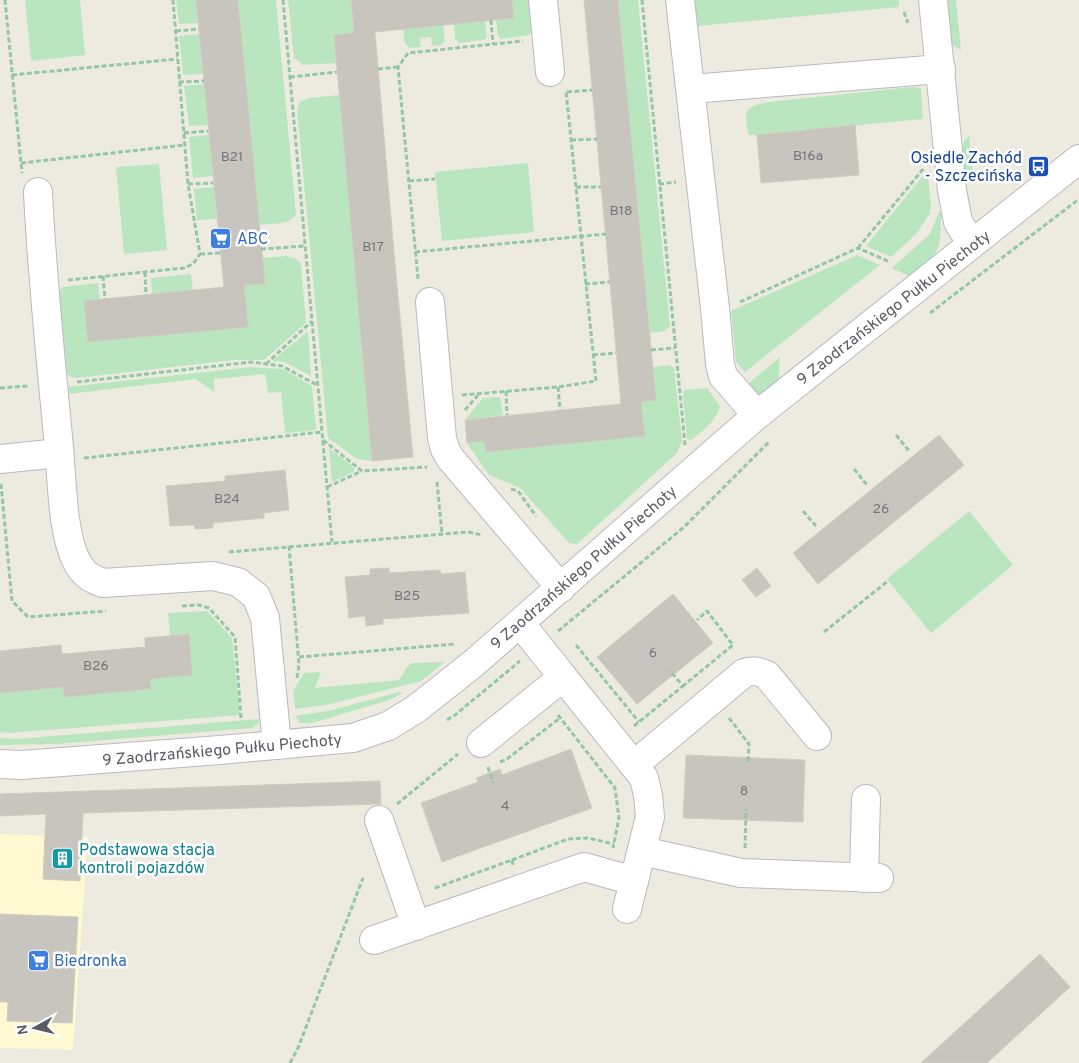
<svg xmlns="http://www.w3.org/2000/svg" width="1079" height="1063" font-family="Overpass,sans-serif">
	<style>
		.commercial { fill: #fff9d2 }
		.green { fill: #bae6bf }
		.building { fill: #c7c5bd; stroke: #d1cdbe }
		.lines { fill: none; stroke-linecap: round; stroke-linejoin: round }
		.minor-casing { stroke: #b8bac0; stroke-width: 30 }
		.path { stroke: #93c7a8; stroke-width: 3; stroke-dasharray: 5 2.5; stroke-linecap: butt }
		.minor { stroke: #fff; stroke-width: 28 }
		.labels { text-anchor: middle; stroke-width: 5; stroke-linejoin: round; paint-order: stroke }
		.number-label { font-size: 14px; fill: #747679 }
		.transit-label { font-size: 16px; fill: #164399; stroke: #fff; text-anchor: end }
		.shop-label { font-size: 16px; fill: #366cbe; stroke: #fff; text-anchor: start }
		.street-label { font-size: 16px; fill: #595c62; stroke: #fff }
		.culture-label { font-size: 16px; fill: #0d838f; stroke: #fff; text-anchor: start }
	</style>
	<rect width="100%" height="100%" fill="#edebe0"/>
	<polygon class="commercial" points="0,834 88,837 73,1050 0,1048"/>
	<g class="green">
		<polygon points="25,0 80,0 85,55 31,61"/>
		<polygon points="176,0 196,0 198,23 179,24"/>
		<path d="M238 0H276L296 214C290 226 271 223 259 225Z"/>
		<polygon points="288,0 351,0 354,33 334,35 337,63 303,65 294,58"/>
		<polygon points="512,0 529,0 533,31 529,35 501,39 498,36 496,20 514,18"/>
		<polygon points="618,0 638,0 670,326 665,331 650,333"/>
		<polygon points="695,0 899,0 899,7 697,26"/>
		<polygon points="944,0 956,0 961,50 954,46 948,39"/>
		<polygon points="485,21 487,37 484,40 459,43 455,39 454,24"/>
		<polygon points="443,25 445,41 441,45 432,46 431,37 420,38 421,47 410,48 405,44 403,29"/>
		<polygon points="199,34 203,74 183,75 179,36"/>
		<polygon points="204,84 208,125 189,126 184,86"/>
		<path d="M912 87 921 88 923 119 758 135H749L748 133C744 109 744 107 769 102Z"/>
		<polygon points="339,95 372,461 357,459 328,438 297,110 300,102 309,98"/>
		<polygon points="209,135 213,176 193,178 189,137"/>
		<path d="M969 135 974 182 962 183C959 161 954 154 969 135Z"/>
		<polygon points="528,163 534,232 442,241 435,172"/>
		<polygon points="159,164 167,250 124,254 116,167"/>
		<polygon points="925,173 928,176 931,206 930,213 917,233 891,257 866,246"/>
		<polygon points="214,187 217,219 197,220 194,189"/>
		<path d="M939 212 941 213C941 254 940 251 909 276L892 268 930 234Z"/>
		<polygon points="857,255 880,265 745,372 736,362 731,311"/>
		<polygon points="286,256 295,258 301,264 306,323 264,360 234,360 77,378 70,377 67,373 59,292 62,287 98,283 100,300 88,342 248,327 244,285 264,284 262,258"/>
		<polygon points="191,274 193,291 152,294 151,278"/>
		<polygon points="308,331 311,376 284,362 272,361"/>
		<polygon points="780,357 778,384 756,398 744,387"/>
		<polygon points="669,365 674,368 682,441 677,453 577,544 569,543 520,488 489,475 467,443 481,441 478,419 465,420 483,398 500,397 503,415 481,418 486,452 644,436 641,402 655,400 653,367"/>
		<polygon points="251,367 283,369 312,386 316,430 285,433 281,392 268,393 265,374 214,379 214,392 196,379 68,394 67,387"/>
		<path d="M707 388 720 406C716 422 702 431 690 441L687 438 683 396 684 390Z"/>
		<polygon points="329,448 355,468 354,472 332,482"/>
		<polygon points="969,511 1013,565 931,633 887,579"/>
		<polygon points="207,611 232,638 240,715 9,733 0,732 0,693 63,687 64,697 151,689 150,679 189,634 170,635 168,613"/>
		<polygon points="445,662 421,681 326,705 295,709 293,691 304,673 321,672 315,688 399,680 408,666 412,663"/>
		<polygon points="399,692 403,693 389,700 312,723 300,723 295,716 328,711"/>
		<polygon points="260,719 257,725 252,728 57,744 0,745 0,738 16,739"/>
	</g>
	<g class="building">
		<polygon points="196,0 238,0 265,284 244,285 248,327 88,342 84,301 224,287"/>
		<polygon points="351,0 512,0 514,18 375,32 395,264 413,457 372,461 334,35 354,33"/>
		<polygon points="584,0 618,0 656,400 641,402 645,436 486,452 484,441 467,443 465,420 621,404"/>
		<polygon points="855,125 859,175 761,183 757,135"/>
		<polygon points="939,435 964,465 818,584 793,553"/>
		<polygon points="285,470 289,510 264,513 264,518 213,523 213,528 195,529 194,525 170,526 166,486 225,481 225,476"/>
		<polygon points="389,568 389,573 440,570 441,574 465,572 469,613 383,619 383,624 366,626 365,616 349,618 345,577 370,575 370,569"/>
		<polygon points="757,568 771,586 756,597 742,580"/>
		<polygon points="673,594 713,643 637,704 597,657"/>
		<polygon points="189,634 192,675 150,679 151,689 64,697 63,687 0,693 0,651 61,645 62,654 145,647 145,638"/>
		<polygon points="571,749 592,808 442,862 421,803 478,782 476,778 500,769 502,775"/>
		<polygon points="686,755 805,760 803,822 683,818"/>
		<polygon points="380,781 381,804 83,813 80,881 43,879 46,814 0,816 0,794"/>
		<polygon points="0,914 78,917 72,1023 7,1021 8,1002 0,1002"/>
		<polygon points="1040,954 1070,987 987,1063 921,1063"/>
	</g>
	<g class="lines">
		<defs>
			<g id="minor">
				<polyline points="543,0 550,72"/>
				<polyline points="680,0 715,308 720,364 723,376 757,415"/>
				<polyline points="933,0 952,190 958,222 972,244"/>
				<polyline points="691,89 941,69"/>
				<path d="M38 192C42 277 51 362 59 447 62 479 62 532 76 560 83 574 89 578 103 583L213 576 238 582 256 596 265 618 277 745"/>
				<polyline points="430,302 442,438 445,449 450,458 561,588"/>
				<polyline points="0,459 59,453"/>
				<polyline points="563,677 644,778 648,795 650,817 627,909"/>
				<polyline points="481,743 563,677 520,623"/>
				<polyline points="0,764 22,765 220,750 353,738 388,726 416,709 474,663 757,415 1079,159"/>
				<path d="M634 765 744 673C753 670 759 671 767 675L817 736"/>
				<polyline points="379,820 416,926"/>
				<polyline points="642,851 741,873 879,878"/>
				<polyline points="864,878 866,799"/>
				<polyline points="374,940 584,867 634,881"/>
			</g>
		</defs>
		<use href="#minor" class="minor-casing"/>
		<g class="path">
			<polyline points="5,0 22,173"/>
			<polyline points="283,0 332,542"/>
			<polyline points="642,0 685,445"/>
			<polyline points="904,12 908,23"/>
			<polyline points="491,20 493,44"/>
			<polyline points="176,31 199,29"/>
			<polyline points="378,69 398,67"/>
			<polyline points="12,75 177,59"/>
			<polyline points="290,77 337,72"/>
			<polyline points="179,82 204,81"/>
			<polyline points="567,92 592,90"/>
			<polyline points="184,133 208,131"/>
			<polyline points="571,140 597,139"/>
			<polyline points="21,163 185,145"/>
			<polyline points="409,181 435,179"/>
			<polyline points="188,184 213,183"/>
			<polyline points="659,184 676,182"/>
			<polyline points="576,187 601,187"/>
			<polyline points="858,248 924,168"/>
			<polyline points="261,249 305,246"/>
			<polyline points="415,252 606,234"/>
			<polyline points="200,254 220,253"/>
			<polyline points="145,272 146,295"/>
			<polyline points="103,276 105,299"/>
			<polyline points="418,279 398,67 408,53 523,41"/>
			<polyline points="68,280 184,268 193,264 200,254 188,184 173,0"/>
			<polyline points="585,284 610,282"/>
			<polyline points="740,302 858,248 890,262"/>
			<polyline points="930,313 1079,199"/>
			<polyline points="651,350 675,348"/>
			<polyline points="593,355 616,353"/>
			<polyline points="266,364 312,321"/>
			<polyline points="77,382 251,362 282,366 317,385"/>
			<polyline points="558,387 560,410"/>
			<polyline points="0,388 28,386"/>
			<polyline points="506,391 507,415"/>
			<polyline points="462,395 558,387 596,381 566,91"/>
			<polyline points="465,410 479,394"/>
			<polyline points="896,435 909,451"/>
			<polyline points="323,440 362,471 427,467"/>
			<polyline points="84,458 322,432"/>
			<polyline points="854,469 867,485"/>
			<polyline points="437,482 442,534"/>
			<polyline points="1,484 12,601 28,617 106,611"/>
			<polyline points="327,487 362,471"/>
			<polyline points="511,489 518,491 536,516"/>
			<polyline points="803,511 816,526"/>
			<polyline points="289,546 299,665 297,678"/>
			<polyline points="229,552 468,532 482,535"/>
			<polyline points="182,606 199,605 209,608 235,637 241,718"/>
			<polyline points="558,631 683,528 769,442"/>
			<polyline points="824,632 888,581"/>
			<polyline points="576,645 639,722"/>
			<polyline points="299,657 456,644"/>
			<polyline points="683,687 683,686 733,645 707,611 697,620"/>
			<polyline points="558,715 615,788 619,818 613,848"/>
			<polyline points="729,718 749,744 748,763"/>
			<polyline points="447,720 455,715 520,661"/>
			<polyline points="634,726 683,686 670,671"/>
			<polyline points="500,762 507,759 560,718"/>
			<polyline points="488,767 493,783"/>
			<polyline points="397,804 458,754"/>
			<polyline points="745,848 746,809"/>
			<polyline points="512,860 568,839 588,838 614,844"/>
			<polyline points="435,888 512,860 513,865"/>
			<polyline points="290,1063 298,1048 363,878"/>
		</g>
		<use href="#minor" class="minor"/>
	</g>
	<defs>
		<symbol id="bus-square" viewBox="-11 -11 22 22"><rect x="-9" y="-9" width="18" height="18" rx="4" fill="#1a4fb4" stroke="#fff"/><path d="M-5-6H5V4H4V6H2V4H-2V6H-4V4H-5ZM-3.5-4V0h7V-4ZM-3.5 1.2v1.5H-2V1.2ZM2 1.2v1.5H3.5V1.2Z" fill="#fff"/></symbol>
		<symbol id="supermarket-square" viewBox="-11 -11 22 22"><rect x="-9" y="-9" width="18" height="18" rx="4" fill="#3f7fe0" stroke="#fff"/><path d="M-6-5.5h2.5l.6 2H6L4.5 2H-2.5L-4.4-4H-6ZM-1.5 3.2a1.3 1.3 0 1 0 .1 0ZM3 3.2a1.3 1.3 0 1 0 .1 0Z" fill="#fff"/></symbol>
		<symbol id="building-square" viewBox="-11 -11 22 22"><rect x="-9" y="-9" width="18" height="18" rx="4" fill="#0f9aa8" stroke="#fff"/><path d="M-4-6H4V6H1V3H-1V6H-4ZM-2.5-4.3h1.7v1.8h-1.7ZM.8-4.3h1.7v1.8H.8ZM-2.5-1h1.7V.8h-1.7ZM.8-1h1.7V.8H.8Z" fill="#fff"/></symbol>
	</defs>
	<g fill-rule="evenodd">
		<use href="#bus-square" x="1026" y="154" width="25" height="25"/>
		<use href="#supermarket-square" x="208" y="226" width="25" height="25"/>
		<use href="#building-square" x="50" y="846" width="25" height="25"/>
		<use href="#supermarket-square" x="26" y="948" width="25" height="25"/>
	</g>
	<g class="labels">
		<g class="number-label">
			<text x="808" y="160">B16a</text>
			<text x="232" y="161">B21</text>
			<text x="621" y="215">B18</text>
			<text x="373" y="251">B17</text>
			<text x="227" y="503">B24</text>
			<text x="881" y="513">26</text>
			<text x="407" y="600">B25</text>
			<text x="653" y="657">6</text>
			<text x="96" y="670">B26</text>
			<text x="744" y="795">8</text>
			<text x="505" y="810">4</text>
		</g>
		<g class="transit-label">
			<text x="1022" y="163">Osiedle Zachód<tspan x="1022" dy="18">- Szczecińska</tspan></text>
		</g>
		<g class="shop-label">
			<text x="237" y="244">ABC</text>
			<text x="54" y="966">Biedronka</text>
		</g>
		<g class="street-label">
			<text transform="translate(893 307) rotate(-38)" y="6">9 Zaodrzańskiego Pułku Piechoty</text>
			<text transform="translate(583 567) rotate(-41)" y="6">9 Zaodrzańskiego Pułku Piechoty</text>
			<text transform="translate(222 749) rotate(-5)" y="6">9 Zaodrzańskiego Pułku Piechoty</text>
		</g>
		<g class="culture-label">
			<text x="79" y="855">Podstawowa stacja<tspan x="79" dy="18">kontroli pojazdów</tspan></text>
		</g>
	</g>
	<g transform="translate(35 1028) rotate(262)" stroke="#ffffff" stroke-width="4" paint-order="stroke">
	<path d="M0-4L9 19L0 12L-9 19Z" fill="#595c62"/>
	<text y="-8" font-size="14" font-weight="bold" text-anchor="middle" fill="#595c62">N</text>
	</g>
</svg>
